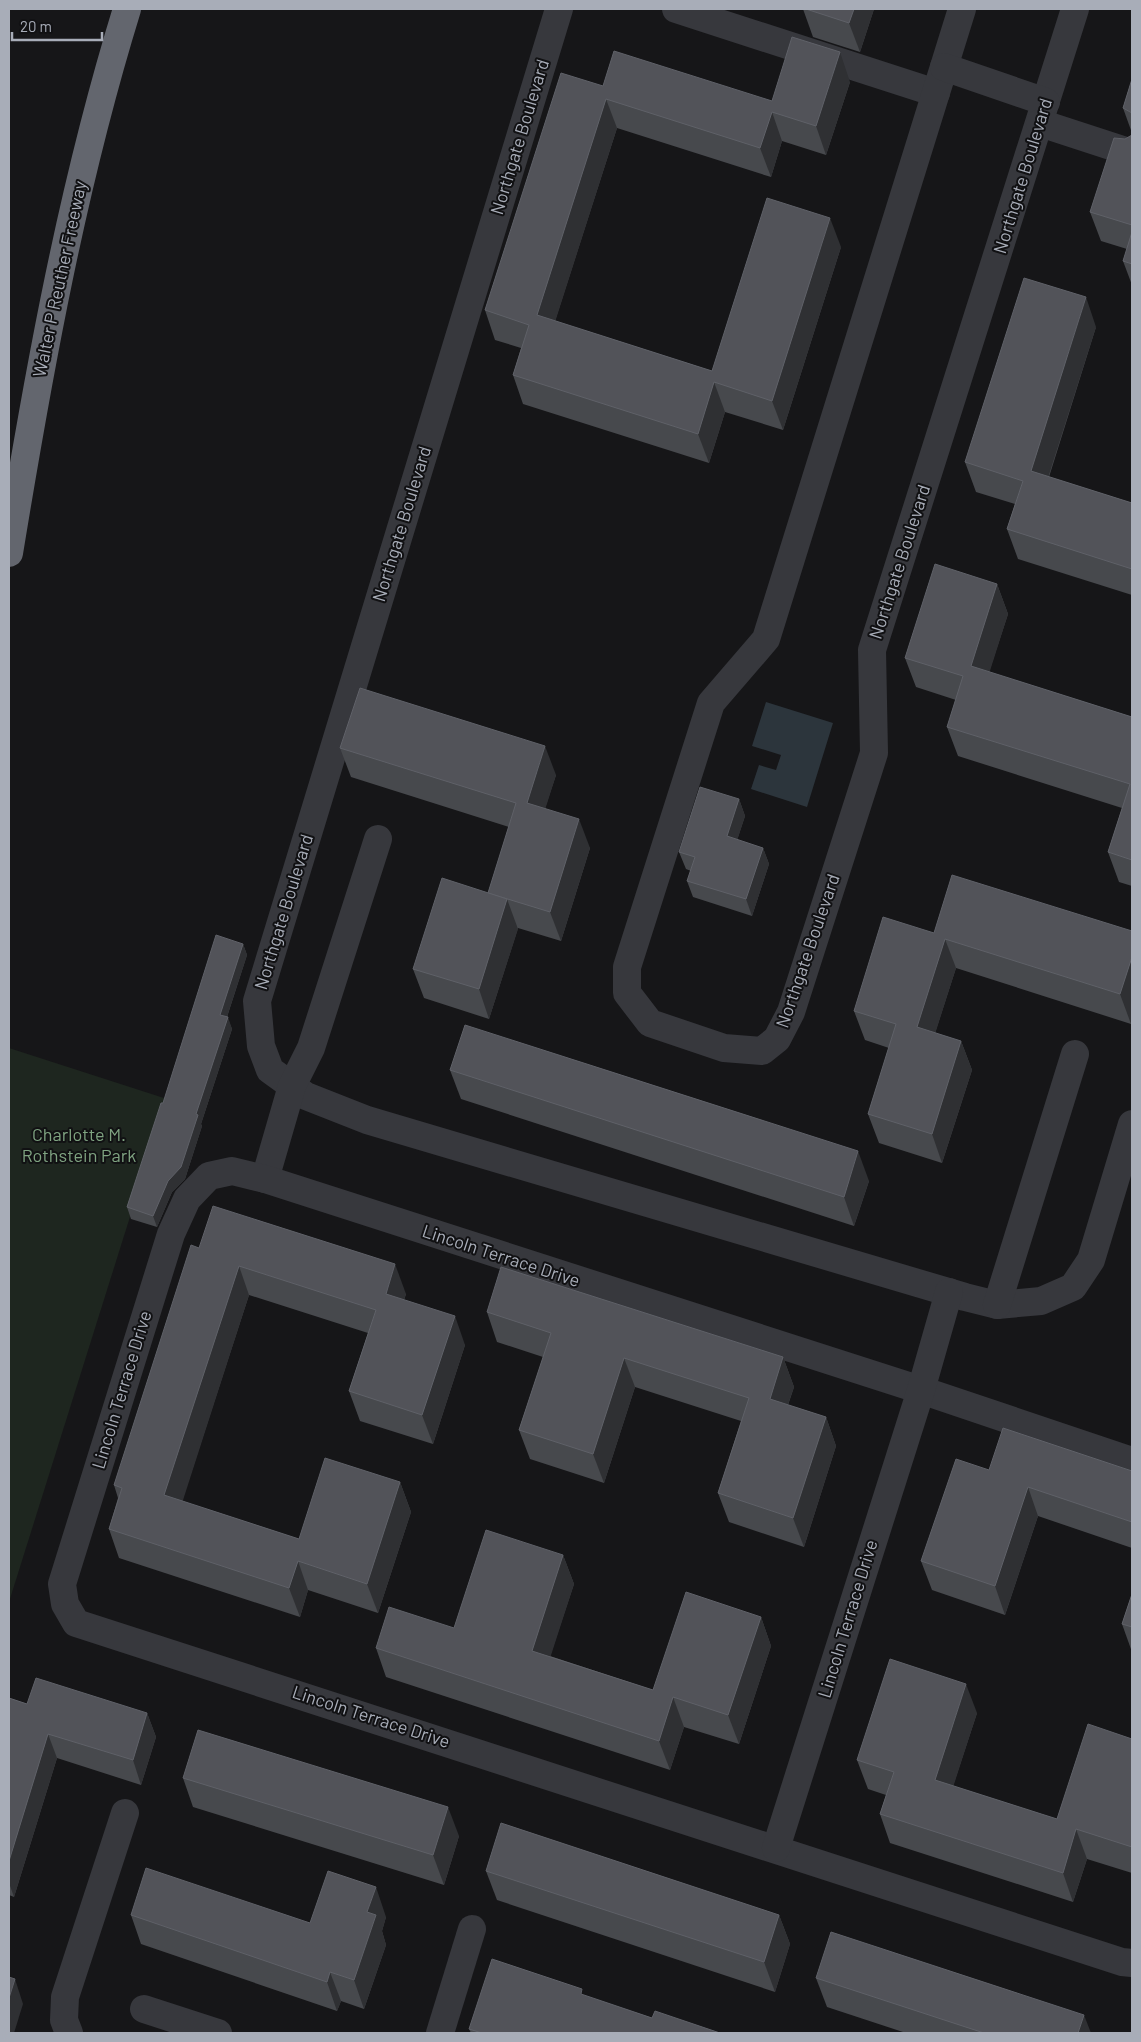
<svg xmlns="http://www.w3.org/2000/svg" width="1141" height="2042" font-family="Barlow,sans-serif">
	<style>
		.green { fill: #1e261f }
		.water { fill: #2c353c }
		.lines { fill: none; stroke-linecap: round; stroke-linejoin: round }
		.minor { stroke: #37383d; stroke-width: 28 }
		.highway { stroke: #63666e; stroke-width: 28 }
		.wall { fill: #47494d }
		.shaded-wall { fill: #2f3033 }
		.building { fill: #525359; stroke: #5f6168 }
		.labels { text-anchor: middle; stroke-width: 4; stroke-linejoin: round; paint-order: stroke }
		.street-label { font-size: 18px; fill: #a8adb8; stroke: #111113 }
		.park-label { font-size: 18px; fill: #7fa381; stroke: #111113 }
	</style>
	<rect width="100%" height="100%" fill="#161618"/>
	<polygon class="green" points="9,1048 167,1099 9,1602"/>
	<polygon class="water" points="766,702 833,723 807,807 751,789 759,765 776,770 781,755 752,746"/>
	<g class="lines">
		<g class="minor">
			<polyline points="559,9 257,1001 261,1046 270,1070 306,1096 367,1120 965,1297 997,1305 1041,1301 1073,1287 1091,1260 1132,1124"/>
			<polyline points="676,9 936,93"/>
			<polyline points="962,9 766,639 711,703 627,967 627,993 650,1023 724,1048 762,1051 777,1039 791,1012 874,753 872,650 1075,9"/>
			<polyline points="944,67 1046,102"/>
			<polyline points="1040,123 1132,153"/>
			<polyline points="265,1179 292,1086 311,1048 378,839"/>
			<polyline points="997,1305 1075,1054"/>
			<polyline points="1132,1461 921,1390 265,1179 232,1171 209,1176 187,1199 171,1234 62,1584 65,1604 76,1623 1122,1962 1132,1963"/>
			<polyline points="776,1848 921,1390 949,1292"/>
			<polyline points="144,2009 218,2033"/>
			<polyline points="69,2033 64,2020 65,1997 125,1813"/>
			<polyline points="440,2033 472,1929"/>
		</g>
		<path class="highway" d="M9 553C39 370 72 187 127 9"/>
	</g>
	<g class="wall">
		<polygon points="803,9 874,9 860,52 813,37"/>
		<polygon points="1132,79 1132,133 1123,108"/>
		<polygon points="850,82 826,155 782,141 771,177 617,128 555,321 712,371 841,247 783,430 725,412 709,463 523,404 513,375 521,348 495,340 485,310 603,86 772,101"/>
		<polygon points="1132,135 1132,285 1123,261 1127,249 1101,241 1090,212 1125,139"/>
		<polygon points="1096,327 1049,477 1132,503 1132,595 1018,559 1007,529 1015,504 976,492 965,462"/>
		<polygon points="997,584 1008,614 989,672 1132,717 1132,886 1119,882 1108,852 1122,808 958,756 947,727 956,700 916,687 905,658"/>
		<polygon points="340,748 556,775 545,808 590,848 561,941 518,928 489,1019 424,998 413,969 488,893 509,827 351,777"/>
		<polygon points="739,799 745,816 737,840 763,848 769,864 752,916 693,897 687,881 691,871 686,869 679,852"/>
		<polygon points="1132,931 1132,1019 1131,1024 956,968 935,1033 961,1041 972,1070 942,1163 879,1143 868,1114 889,1048 865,1040 854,1011 934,933"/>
		<polygon points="243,944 247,955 227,1017 232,1029 201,1124 202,1126 185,1179 172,1192 157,1227 131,1219 127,1207 163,1103"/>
		<polygon points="450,1070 869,1181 854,1226 461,1099"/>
		<polygon points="199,1248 406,1294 404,1300 465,1345 433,1444 360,1421 349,1391 368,1333 249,1295 182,1501 299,1539 400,1482 411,1512 378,1613 308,1590 300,1617 119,1558 109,1529 118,1498 114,1485"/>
		<polygon points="487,1312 783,1357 794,1387 788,1405 826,1417 836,1446 804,1547 729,1522 718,1493 741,1421 635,1387 604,1483 530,1459 519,1430 543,1357 497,1342"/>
		<polygon points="989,1470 1132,1471 1132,1548 1038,1516 1005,1615 932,1590 921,1561"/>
		<polygon points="563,1555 574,1584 550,1656 653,1690 761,1617 771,1646 739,1744 684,1727 670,1770 386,1677 376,1648 454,1628"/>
		<polygon points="1132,1594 1132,1652 1122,1624"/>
		<polygon points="9,1698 27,1704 147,1713 156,1737 141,1785 57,1758 14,1897 9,1895"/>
		<polygon points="977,1713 953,1786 1057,1819 1132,1739 1132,1873 1087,1859 1073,1902 890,1843 880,1814 886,1795 868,1789 857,1760"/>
		<polygon points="183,1778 459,1836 444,1885 193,1807"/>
		<polygon points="486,1871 779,1915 790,1944 775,1992 497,1900"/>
		<polygon points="131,1915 310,1923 386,1917 382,1931 386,1945 364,2009 341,2001 337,2011 141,1944"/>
		<polygon points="816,1978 1091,2033 906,2033 827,2007"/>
		<polygon points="585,1996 652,2018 720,2033 471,2033 469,2029"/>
	</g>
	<g class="shaded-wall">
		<polygon points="854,9 874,9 860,52 849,23"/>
		<polygon points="840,52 850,82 826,155 816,126"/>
		<polygon points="606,99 617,128 548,344 537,315"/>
		<polygon points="772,112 782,141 771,177 760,148"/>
		<polygon points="830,218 841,247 783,430 772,401"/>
		<polygon points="1086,297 1096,327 1041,500 1031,471"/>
		<polygon points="714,382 725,412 709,463 698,434"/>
		<polygon points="997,584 1008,614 982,696 971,666"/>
		<polygon points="545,746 556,775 538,832 527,803"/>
		<polygon points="739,799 745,816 733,853 727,836"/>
		<polygon points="579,819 590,848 561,941 550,912"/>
		<polygon points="763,848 769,864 752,916 746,899"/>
		<polygon points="507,899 518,929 489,1019 479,989"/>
		<polygon points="945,939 956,968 928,1056 917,1027"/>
		<polygon points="243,944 247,955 224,1026 220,1015"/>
		<polygon points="1132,957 1132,1019 1131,1024 1120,994"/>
		<polygon points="228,1017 232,1029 201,1124 202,1126 185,1179 172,1192 157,1227 153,1216 196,1114"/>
		<polygon points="961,1041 972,1070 942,1163 932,1134"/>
		<polygon points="858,1151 869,1181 854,1226 844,1197"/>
		<polygon points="395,1264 406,1294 396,1323 386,1294"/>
		<polygon points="239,1266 249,1295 175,1525 164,1495"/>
		<polygon points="455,1316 465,1345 433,1444 422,1415"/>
		<polygon points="783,1357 794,1387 780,1428 770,1399"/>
		<polygon points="624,1358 635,1387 604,1483 593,1454"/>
		<polygon points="826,1417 836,1446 804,1547 793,1518"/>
		<polygon points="400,1482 411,1512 378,1613 367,1584"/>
		<polygon points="1028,1487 1038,1516 1005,1615 995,1586"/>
		<polygon points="563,1555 574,1584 543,1680 532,1651"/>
		<polygon points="298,1561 308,1590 300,1617 289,1588"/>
		<polygon points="761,1617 771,1646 739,1744 728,1715"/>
		<polygon points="966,1684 977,1713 946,1809 935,1780"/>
		<polygon points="673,1697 684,1727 670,1770 659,1741"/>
		<polygon points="147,1713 156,1737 141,1785 133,1760"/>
		<polygon points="48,1734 57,1758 14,1897 9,1883 9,1861"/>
		<polygon points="448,1807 459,1836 444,1885 433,1855"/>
		<polygon points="1076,1829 1087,1859 1073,1902 1063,1873"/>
		<polygon points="376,1887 386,1917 382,1931 386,1945 364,2009 354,1980 367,1912"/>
		<polygon points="779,1915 790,1944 775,1992 764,1962"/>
		<polygon points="330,1972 341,2001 337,2011 327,1982"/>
		<polygon points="15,1979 23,2004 14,2033 9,2033 9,1998"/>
		<polygon points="1084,2015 1091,2033 1078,2033"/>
	</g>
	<g class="building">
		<polygon points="806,9 854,9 849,23"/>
		<polygon points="792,37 840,52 816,126 772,112 760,148 606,99 537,315 712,371 767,198 830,218 772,401 714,382 698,434 513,375 529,325 485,310 561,73 603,86 614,51 772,101"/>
		<polygon points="1132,79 1132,113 1123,108"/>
		<polygon points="1132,135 1132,225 1090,212 1114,138 1125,139"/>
		<polygon points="1132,232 1132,264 1123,261"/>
		<polygon points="1024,278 1086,297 1031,471 1132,503 1132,569 1007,529 1023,481 965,462"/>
		<polygon points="935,564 997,584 971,666 1132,717 1132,860 1108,852 1130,784 947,727 963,676 905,658"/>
		<polygon points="360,688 545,746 527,803 579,819 550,912 488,893 516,803 340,748"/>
		<polygon points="700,787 739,799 727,836 763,848 746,899 687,881 695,857 679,852"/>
		<polygon points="952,875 1132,931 1132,957 1120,994 945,939 917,1027 961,1041 932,1134 868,1114 896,1024 854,1011 883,917 934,933"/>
		<polygon points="442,878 507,899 479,989 413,969"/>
		<polygon points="216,935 243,944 220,1015 228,1017 196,1114 198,1115 181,1167 168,1181 153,1216 127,1207 161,1103 163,1103"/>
		<polygon points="465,1025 858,1151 844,1197 450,1070"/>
		<polygon points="213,1206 395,1264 386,1294 455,1316 422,1415 349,1391 376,1310 239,1266 164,1495 299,1539 325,1458 400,1482 367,1584 298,1561 289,1588 109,1529 122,1488 114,1485 191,1245 199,1248"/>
		<polygon points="501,1267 783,1357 770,1399 826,1417 793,1518 718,1493 749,1398 624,1358 593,1454 519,1430 551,1333 487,1312"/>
		<polygon points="1003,1428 1132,1471 1132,1522 1028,1487 995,1586 921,1561 956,1459 989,1470"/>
		<polygon points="486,1530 563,1555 532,1651 653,1690 686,1592 761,1617 728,1715 673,1697 659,1741 376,1648 389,1607 454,1628"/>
		<polygon points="1132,1594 1132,1627 1122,1624"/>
		<polygon points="890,1659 966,1684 935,1780 1057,1819 1088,1724 1132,1739 1132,1847 1076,1829 1063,1873 880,1814 894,1772 857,1760"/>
		<polygon points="36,1678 147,1713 133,1760 48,1734 9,1861 9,1698 27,1704"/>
		<polygon points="198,1730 448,1807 433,1855 183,1778"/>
		<polygon points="501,1823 779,1915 764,1962 486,1871"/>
		<polygon points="146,1868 310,1923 328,1871 376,1887 367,1912 376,1915 354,1980 330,1972 327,1982 131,1915"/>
		<polygon points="831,1932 1084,2015 1078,2033 984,2033 816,1978"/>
		<polygon points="492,1959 582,1989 581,1994 652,2018 655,2011 720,2033 482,2033 469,2029"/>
		<polygon points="9,1977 15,1979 9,1998"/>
	</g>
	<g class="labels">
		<g class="street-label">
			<text transform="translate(520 137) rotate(-73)" y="6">Northgate Boulevard</text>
			<text transform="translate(1023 176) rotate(-73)" y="6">Northgate Boulevard</text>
			<text transform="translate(60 279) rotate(-78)" y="6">Walter P Reuther Freeway</text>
			<text transform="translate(402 524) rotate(-73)" y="6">Northgate Boulevard</text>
			<text transform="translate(900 562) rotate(-72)" y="6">Northgate Boulevard</text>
			<text transform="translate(284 912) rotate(-73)" y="6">Northgate Boulevard</text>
			<text transform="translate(808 951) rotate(-71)" y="6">Northgate Boulevard</text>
			<text transform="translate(501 1256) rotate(18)" y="6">Lincoln Terrace Drive</text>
			<text transform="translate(122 1390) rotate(-73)" y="6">Lincoln Terrace Drive</text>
			<text transform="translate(848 1619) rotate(-73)" y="6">Lincoln Terrace Drive</text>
			<text transform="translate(371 1717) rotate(18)" y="6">Lincoln Terrace Drive</text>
		</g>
		<g class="park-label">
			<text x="79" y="1141">Charlotte M.<tspan x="79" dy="21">Rothstein Park</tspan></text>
		</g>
	</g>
	<rect width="1141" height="2042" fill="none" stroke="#a8adb8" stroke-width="20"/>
	<path d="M12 32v8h90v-8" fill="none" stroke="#a8adb8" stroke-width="2.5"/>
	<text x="20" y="32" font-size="15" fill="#a8adb8" stroke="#111113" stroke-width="4" paint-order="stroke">20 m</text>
</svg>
